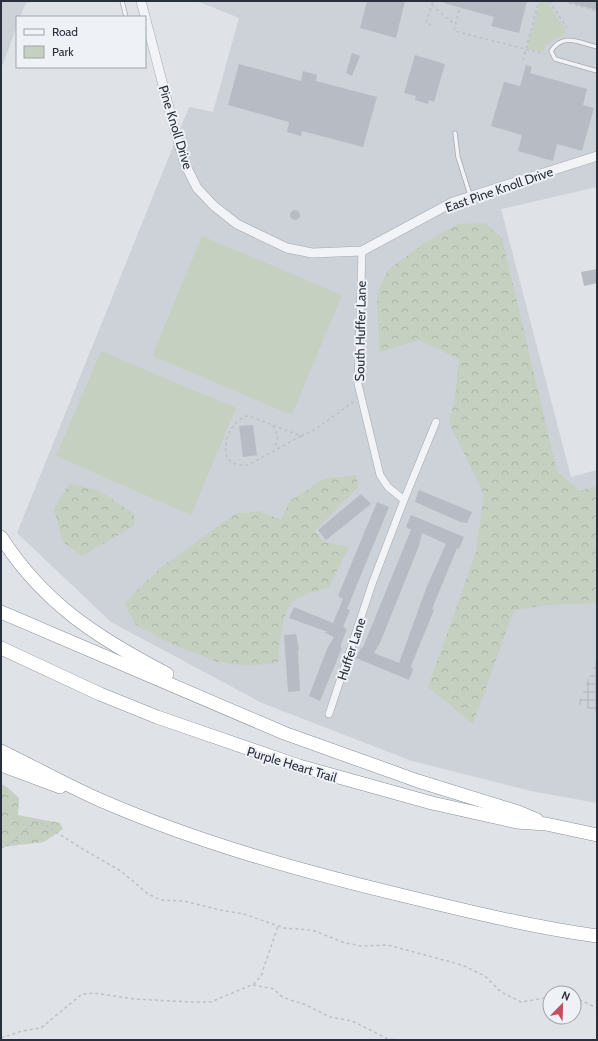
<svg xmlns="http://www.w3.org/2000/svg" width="598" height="1041" font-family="Cabin,sans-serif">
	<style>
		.built { fill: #cdd1d8 }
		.industrial { fill: url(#industrial-grid) }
		.green { fill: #c5d0c1 }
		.forest { fill: url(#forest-crowns) }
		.building { fill: #b7bbc3; fill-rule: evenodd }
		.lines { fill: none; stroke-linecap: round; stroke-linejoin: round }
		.service-casing { stroke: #a5a9b0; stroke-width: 5 }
		.minor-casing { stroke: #a5a9b0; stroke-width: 8 }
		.tertiary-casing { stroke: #a5a9b0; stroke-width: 10 }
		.motorway-casing { stroke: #88909c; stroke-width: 14 }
		.path { stroke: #bdc0c6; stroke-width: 1.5; stroke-dasharray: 3 3; stroke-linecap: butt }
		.service { stroke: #f1f3f6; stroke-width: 3.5 }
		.minor { stroke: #f1f3f6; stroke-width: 7 }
		.tertiary { stroke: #f1f3f6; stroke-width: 9 }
		.motorway { stroke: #fff; stroke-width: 13 }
		.labels { text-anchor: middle; stroke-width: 4; stroke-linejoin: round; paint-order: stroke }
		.street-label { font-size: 13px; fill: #29303c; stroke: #eef1f5 }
	</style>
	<defs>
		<pattern id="industrial-grid" width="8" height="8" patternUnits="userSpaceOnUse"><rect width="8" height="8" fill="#cdd1d8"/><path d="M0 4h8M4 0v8" fill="none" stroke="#b0b4ba"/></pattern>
		<pattern id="forest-crowns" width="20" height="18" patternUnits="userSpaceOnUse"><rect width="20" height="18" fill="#c5d0c1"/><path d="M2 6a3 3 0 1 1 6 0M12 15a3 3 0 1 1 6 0" fill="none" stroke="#a9b3a7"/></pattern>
	</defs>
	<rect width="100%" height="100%" fill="#dfe2e7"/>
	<g class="built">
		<polygon points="1,1 37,1 26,3 20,17 17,17 17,26 1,69"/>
		<polygon points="197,1 597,1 597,187 501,209 571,477 597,470 597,803 531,791 412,761 262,703 111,622 17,533 189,107 213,112 239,18"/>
	</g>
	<polygon class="industrial" points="597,658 597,712 578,704"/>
	<g class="green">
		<polygon points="540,1 546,1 565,29 565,34 546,45 544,51 540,52 527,48"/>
		<polygon points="202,236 342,295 292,415 152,356"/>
		<polygon points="101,351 236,408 191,515 56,456"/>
	</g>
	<g class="forest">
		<polygon points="485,223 502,238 557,471 580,491 597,486 597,603 546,605 514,610 473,724 428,687 476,552 484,494 449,423 455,397 459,359 419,340 379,352 377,294 388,270 424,243 458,224"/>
		<path d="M356 475 358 487 315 531 324 542 349 547 329 587C317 591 299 595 290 605 282 615 279 649 278 662L250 666 217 662 167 642 135 624 125 604 135 592 164 565 235 514 260 511 281 520 290 501 323 479Z"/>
		<polygon points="69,484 98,490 134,514 134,526 82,556 63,542 54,509"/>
		<polygon points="1,784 7,787 19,798 18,815 60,823 63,829 44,842 1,847"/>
	</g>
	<g class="building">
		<polygon points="367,1 405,1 396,38 360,28"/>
		<polygon points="444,1 527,1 519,33 491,26 494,17 444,3"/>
		<polygon points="571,1 597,1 597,10 571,3"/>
		<polygon points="352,53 360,56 352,76 346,73"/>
		<polygon points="415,55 445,64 434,102 429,100 428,104 415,100 416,96 404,93"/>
		<polygon points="239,64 301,81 303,71 317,75 316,81 377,97 363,147 302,131 301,136 287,132 289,122 228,105"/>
		<polygon points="526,65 532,67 530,73 587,89 583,105 594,108 582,151 557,144 553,161 518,151 522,135 491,126 504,82 520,86"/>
		<circle cx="295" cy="215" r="5"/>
		<polygon points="597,269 597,283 584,286 581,272"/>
		<polygon points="253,425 257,455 243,457 239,426"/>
		<polygon points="419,490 472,512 467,523 463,522 463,523 415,502"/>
		<polygon points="361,494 371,504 326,540 318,530"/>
		<polygon points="377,502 389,507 347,609 350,610 343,627 347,629 340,647 342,648 320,701 309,696 327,649 334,637 324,632 328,632 289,618 294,607 333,623 343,599 338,596"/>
		<path d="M411 515 464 537 459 549 457 548 432 609 434 610 411 666 413 670 409 680 356 658 361 648 363 647 411 530 406 527ZM422 533 446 544 427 586 399 663 374 653 380 643 419 546Z"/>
		<polygon points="296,634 299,650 298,650 300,691 288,692 284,635"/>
	</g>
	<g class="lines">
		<defs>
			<g id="service">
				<polyline points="122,1 126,17"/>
				<path d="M597 47C578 42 563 33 551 51L555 59 597 71"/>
				<polyline points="455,133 458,157 470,195"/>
			</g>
			<g id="minor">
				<polyline points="404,500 436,422"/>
				<polyline points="329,714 372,584 404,500 388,487 380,475 358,384 362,251"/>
			</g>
			<polyline id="tertiary" points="141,1 175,131 185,164 197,188 214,206 237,224 287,248 312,253 362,251 453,202 597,156"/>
			<g id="motorway">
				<path d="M1 537C44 604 98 638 167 674"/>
				<polyline points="1,612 284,733 418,781 518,812 537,820"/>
				<polyline points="1,648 100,694 157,717 299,766 432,803 517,822 546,824 597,835"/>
				<path d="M1 751C34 767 66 785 100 800 199 843 304 872 409 897 471 912 533 927 597 936"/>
				<polyline points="1,765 60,787"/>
			</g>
		</defs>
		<use href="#service" class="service-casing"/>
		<use href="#minor" class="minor-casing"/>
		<use href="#tertiary" class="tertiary-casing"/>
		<use href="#motorway" class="motorway-casing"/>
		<g class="path">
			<polyline points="549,1 567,28"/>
			<polyline points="563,1 569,3 570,1"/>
			<polyline points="569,3 597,11"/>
			<polyline points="432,5 454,24"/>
			<polyline points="459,10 454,31 545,54"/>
			<polyline points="431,25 426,23 433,1"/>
			<polyline points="523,60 539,1"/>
			<polyline points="273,426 278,436 275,448"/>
			<path d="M301 436 248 465C209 469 228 417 249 416L301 436 314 430 355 401"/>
			<path d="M1 848C16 844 24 826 40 822L86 851 121 871 148 894 161 900 184 901 220 910 244 914 284 928 312 930 345 943 362 946 388 945 462 965 485 976 501 992 521 1002 550 997"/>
			<polyline points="253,985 274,989 281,996 290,1000 304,1004 330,1017 352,1021 388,1039 399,1040"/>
			<polyline points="574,997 597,1008"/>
			<polyline points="1,1038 22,1031 41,1028 82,994 94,993 134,999 191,1002 211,1002 220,998 254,984 261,976 278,926"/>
		</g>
		<use href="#service" class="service"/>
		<use href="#minor" class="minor"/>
		<use href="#tertiary" class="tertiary"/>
		<use href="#motorway" class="motorway"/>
	</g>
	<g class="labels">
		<g class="street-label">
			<text transform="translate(176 127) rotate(73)" y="5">Pine Knoll Drive</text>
			<text transform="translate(499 189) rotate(-19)" y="5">East Pine Knoll Drive</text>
			<text transform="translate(360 331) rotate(-89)" y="5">South Huffer Lane</text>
			<text transform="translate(351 649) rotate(-72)" y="5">Huffer Lane</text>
			<text transform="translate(292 764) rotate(17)" y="5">Purple Heart Trail</text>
		</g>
	</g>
	<rect width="598" height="1041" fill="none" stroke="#29303c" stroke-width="4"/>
	<rect x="16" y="16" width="130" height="52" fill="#eef1f5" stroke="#9fa4ab"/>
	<rect x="24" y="29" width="20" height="6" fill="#f1f3f6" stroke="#9fa4ab"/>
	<text x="52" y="36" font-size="12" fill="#29303c">Road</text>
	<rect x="24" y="46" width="20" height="12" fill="#c5d0c1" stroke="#9fa4ab"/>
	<text x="52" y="56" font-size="12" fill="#29303c">Park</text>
	<g transform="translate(562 1005) rotate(23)"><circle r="19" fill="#eef1f5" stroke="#9fa4ab"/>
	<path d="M0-3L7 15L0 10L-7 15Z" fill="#c14f61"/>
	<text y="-6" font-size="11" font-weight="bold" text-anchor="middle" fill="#29303c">N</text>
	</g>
</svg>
